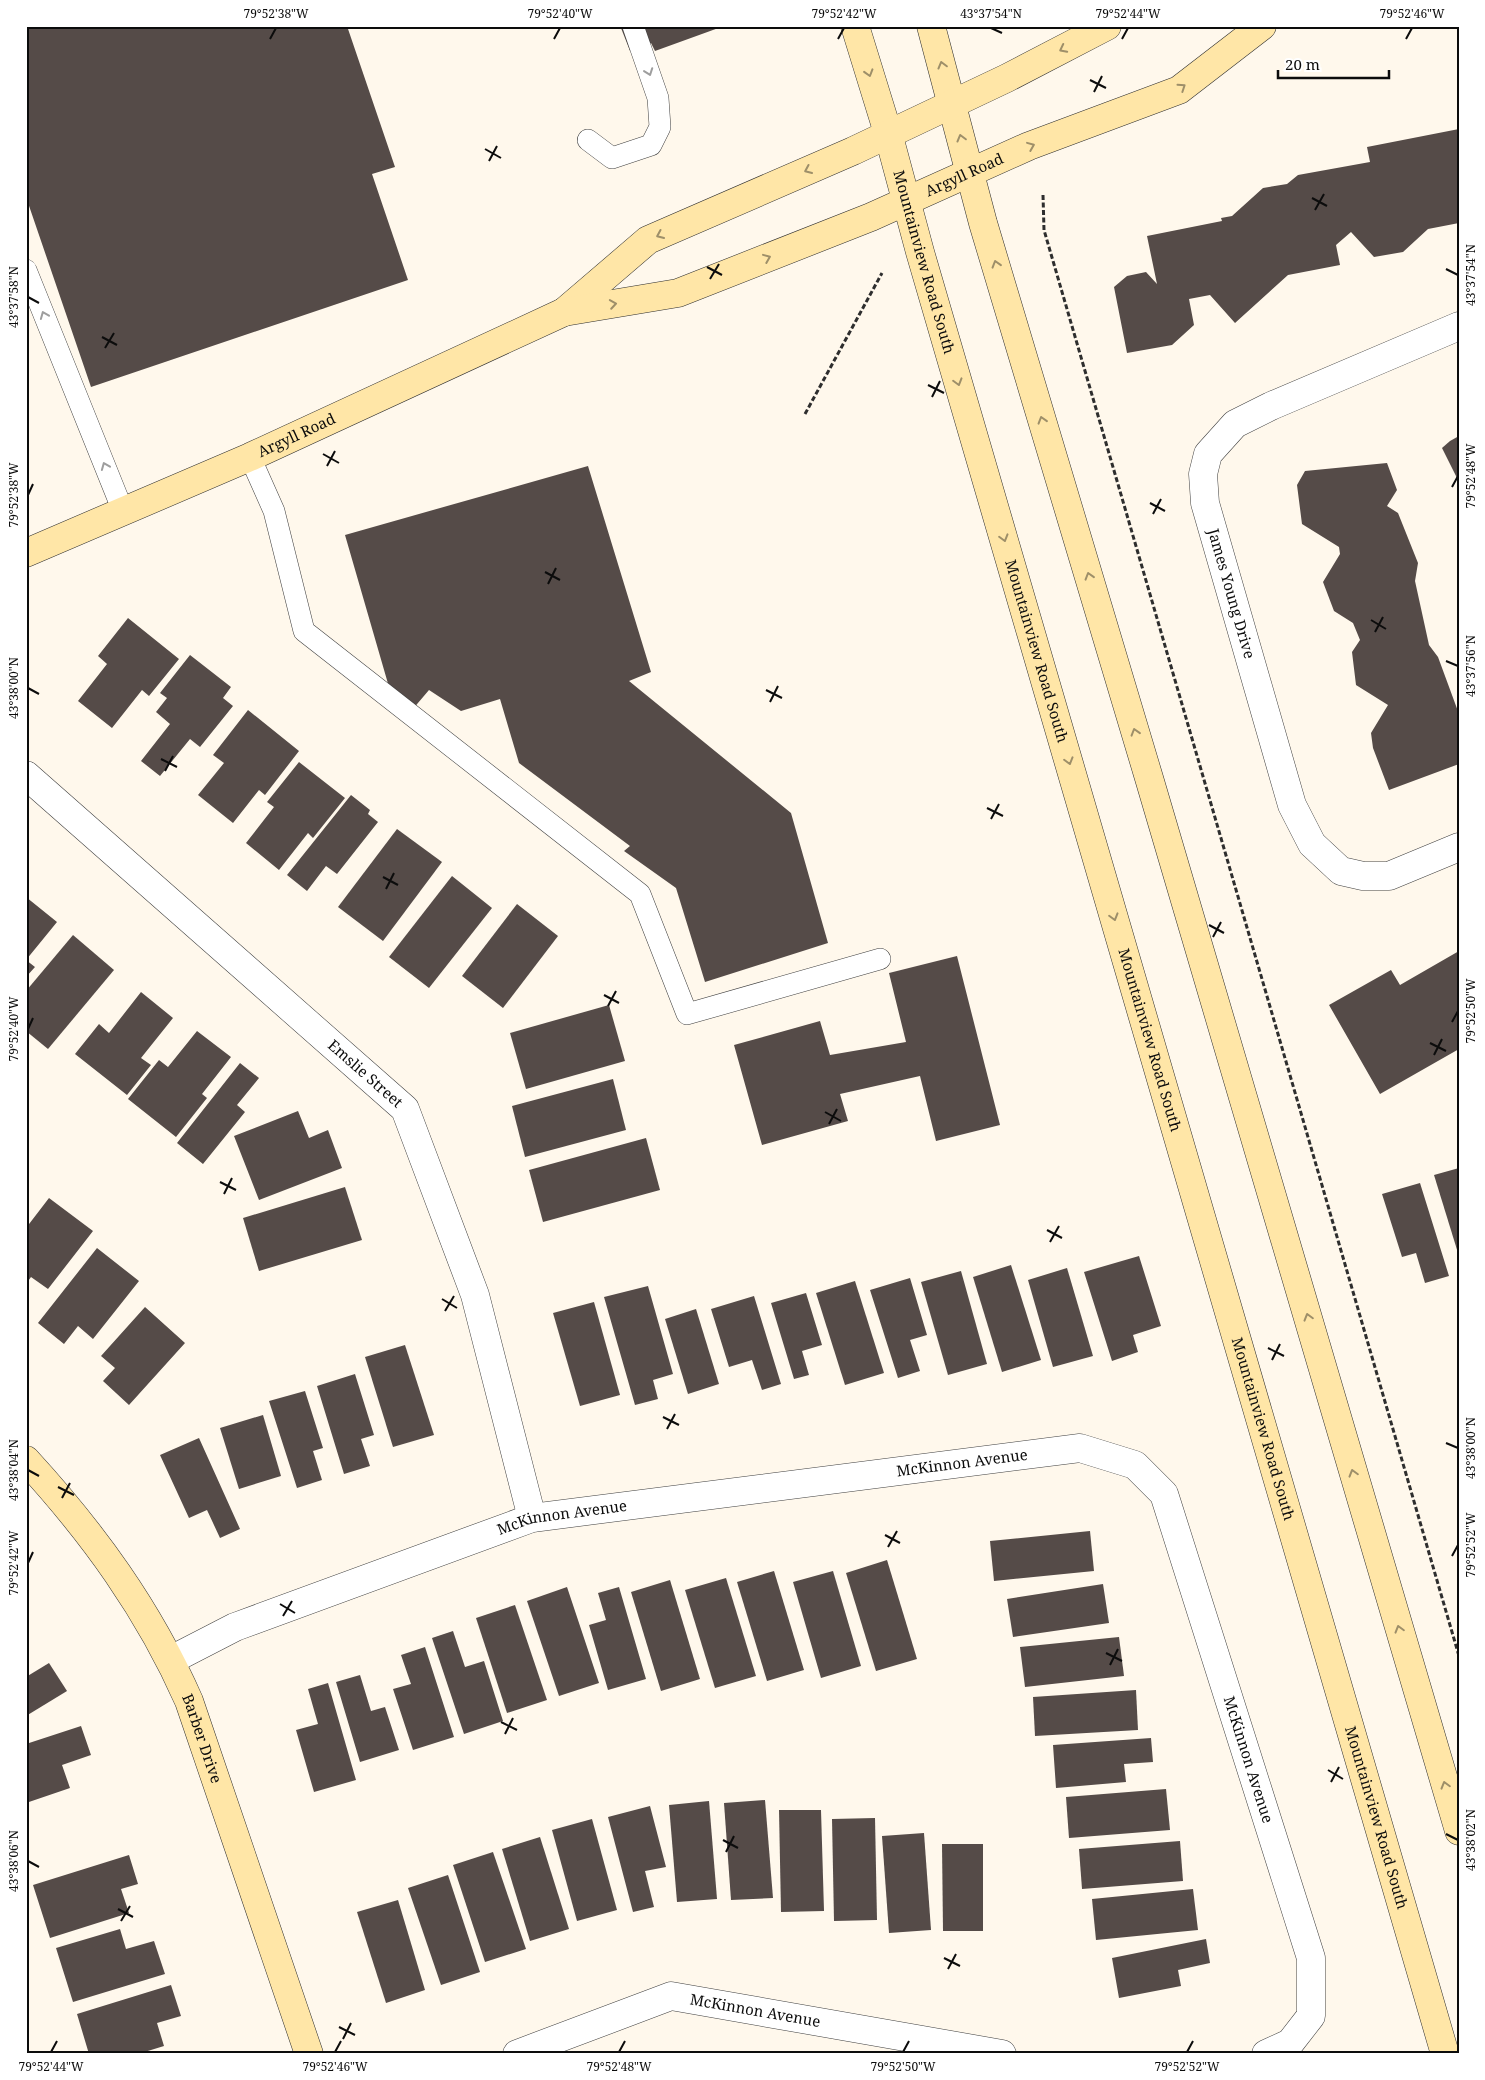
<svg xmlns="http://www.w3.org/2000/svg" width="1485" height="2080" font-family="'Noto Serif',serif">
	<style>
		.building { fill: #554b48 }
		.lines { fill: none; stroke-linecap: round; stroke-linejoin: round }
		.lane-casing { stroke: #3f3f3f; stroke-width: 22 }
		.street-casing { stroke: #3f3f3f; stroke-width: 29 }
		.secondary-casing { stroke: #2e2e2e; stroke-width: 29 }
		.path { stroke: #2e2e2e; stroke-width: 3; stroke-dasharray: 5 2.5; stroke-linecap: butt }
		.lane { stroke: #fff; stroke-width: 21 }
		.street { stroke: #fff; stroke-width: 28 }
		.secondary { stroke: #ffe6a7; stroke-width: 28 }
		.oneway { stroke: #9e8f69 }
		.oneway2 { stroke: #9e9e9e }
		.ticks { fill: none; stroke: #0c0c0c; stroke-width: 2 }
		.labels { text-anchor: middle; stroke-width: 5; stroke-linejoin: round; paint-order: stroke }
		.street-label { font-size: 15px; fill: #0c0c0c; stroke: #fff }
		.neatline { fill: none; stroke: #0c0c0c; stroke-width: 2 }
		.ticks-label { font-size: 12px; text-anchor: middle; fill: #0c0c0c }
	</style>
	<rect width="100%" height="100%" fill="#fff8ec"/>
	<g class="building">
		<polygon points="26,26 347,26 395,167 372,174 408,280 91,387 26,197"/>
		<polygon points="626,26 724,26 655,51 651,43 630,51 621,28"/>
		<polygon points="1459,129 1459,223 1428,229 1403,252 1374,257 1351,232 1336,245 1340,265 1288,275 1235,323 1210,295 1189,299 1194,325 1172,345 1127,353 1114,287 1127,276 1146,272 1157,284 1147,236 1222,221 1221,218 1232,216 1263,188 1287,184 1298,175 1370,162 1367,147"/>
		<polygon points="1459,436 1459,482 1442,448 1450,441"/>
		<polygon points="1387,463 1397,490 1387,506 1398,513 1418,563 1415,581 1429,645 1438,657 1459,714 1459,764 1389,790 1373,748 1371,733 1388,705 1356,685 1352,652 1360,640 1353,623 1334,611 1323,582 1340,554 1339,547 1302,524 1297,485 1305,471"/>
		<polygon points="588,466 651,672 629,681 791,813 828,943 705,982 676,888 624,851 630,846 519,763 500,699 461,711 429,690 412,710 391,694 345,535"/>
		<polygon points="128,618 179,659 149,696 142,690 112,728 78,701 107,664 98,656"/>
		<polygon points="190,655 231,687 223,698 233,706 200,747 190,739 160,776 141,761 170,724 156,712 167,698 160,693"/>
		<polygon points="248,710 299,751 265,795 259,790 233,823 198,795 224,763 213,755"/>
		<polygon points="299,762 345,798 313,838 308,833 279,870 246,843 274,807 267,802"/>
		<polygon points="351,795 370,810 368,814 378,822 337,874 326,866 307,891 287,875"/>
		<polygon points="397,829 442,862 383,941 338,907"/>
		<polygon points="452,876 492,908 429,988 389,957"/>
		<polygon points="26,897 57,922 26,960 35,967 26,977"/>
		<polygon points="517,904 558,936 503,1008 462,976"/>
		<polygon points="73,935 114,970 48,1049 26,1031 26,991"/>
		<polygon points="1459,951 1459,1049 1380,1094 1329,1005 1391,970 1400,985"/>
		<polygon points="957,956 1000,1125 936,1141 920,1076 840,1094 848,1121 762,1145 734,1045 820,1021 830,1055 906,1042 889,973"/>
		<polygon points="141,992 173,1018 141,1058 151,1065 127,1095 75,1054 99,1024 109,1033"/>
		<polygon points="609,1005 625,1061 526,1089 510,1033"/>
		<polygon points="197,1031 231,1057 202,1094 207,1098 176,1137 128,1099 159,1060 168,1067"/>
		<polygon points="240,1063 259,1078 237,1105 245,1112 203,1164 177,1143"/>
		<polygon points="613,1079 626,1130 525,1157 512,1106"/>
		<polygon points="298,1111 309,1138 328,1130 342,1168 259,1200 234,1136"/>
		<polygon points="646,1138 660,1190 543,1222 529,1170"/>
		<polygon points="1459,1168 1459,1253 1458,1253 1434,1175"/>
		<polygon points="1420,1183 1449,1276 1425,1283 1416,1253 1402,1257 1382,1194"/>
		<polygon points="345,1187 362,1240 259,1271 243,1218"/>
		<polygon points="49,1198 93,1231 48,1289 31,1277 26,1284 26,1228"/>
		<polygon points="97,1248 139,1281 93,1339 78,1326 64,1344 38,1323"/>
		<polygon points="1139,1256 1161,1326 1133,1335 1138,1352 1112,1361 1084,1272"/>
		<polygon points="1011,1265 1041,1360 1002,1372 973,1277"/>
		<polygon points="1067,1268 1093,1356 1053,1367 1028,1280"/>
		<polygon points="961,1271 987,1364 948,1375 921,1282"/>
		<polygon points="910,1278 927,1335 910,1340 920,1371 898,1378 870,1290"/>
		<polygon points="855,1281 884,1373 845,1385 816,1293"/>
		<polygon points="648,1286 673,1374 653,1380 658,1399 635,1405 604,1297"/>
		<polygon points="806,1293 822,1345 802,1351 809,1375 794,1379 771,1303"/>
		<polygon points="754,1296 781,1384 762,1390 752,1360 729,1367 711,1309"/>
		<polygon points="594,1302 620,1395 580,1406 553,1313"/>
		<polygon points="145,1307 185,1343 129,1405 103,1381 115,1368 101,1356"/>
		<polygon points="696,1309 719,1384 688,1394 665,1319"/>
		<polygon points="405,1345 434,1435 393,1447 365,1357"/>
		<polygon points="355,1374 374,1435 361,1439 370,1466 344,1474 317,1386"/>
		<polygon points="305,1391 323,1448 313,1451 322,1480 297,1488 269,1401"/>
		<polygon points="263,1415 281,1476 239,1489 220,1428"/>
		<polygon points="199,1438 240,1529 220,1538 207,1510 189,1518 160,1455"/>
		<polygon points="1090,1531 1094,1571 994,1581 990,1541"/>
		<polygon points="887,1560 917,1659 876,1671 846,1573"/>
		<polygon points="774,1571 804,1670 767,1681 737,1582"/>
		<polygon points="833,1571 861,1666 821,1678 793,1582"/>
		<polygon points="726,1578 756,1676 715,1688 685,1590"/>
		<polygon points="670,1580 700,1679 661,1691 631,1592"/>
		<polygon points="1103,1584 1109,1623 1013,1637 1007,1599"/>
		<polygon points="567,1587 599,1683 559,1696 527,1601"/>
		<polygon points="619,1587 646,1679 608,1690 589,1625 606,1620 598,1593"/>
		<polygon points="515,1605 547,1700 507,1713 476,1618"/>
		<polygon points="453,1631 465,1667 484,1661 503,1721 464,1734 432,1638"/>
		<polygon points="1119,1637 1124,1676 1025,1687 1020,1647"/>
		<polygon points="425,1647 454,1737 413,1750 393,1689 411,1684 401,1655"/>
		<polygon points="49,1663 67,1691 26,1716 26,1677"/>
		<polygon points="360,1675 371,1711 385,1707 399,1750 360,1762 336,1682"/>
		<polygon points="328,1683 356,1780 314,1792 296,1730 318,1724 308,1689"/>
		<polygon points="1136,1690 1138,1730 1035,1736 1033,1697"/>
		<polygon points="81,1726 91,1755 62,1765 70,1788 26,1803 26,1744"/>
		<polygon points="1151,1738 1153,1762 1124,1764 1126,1782 1056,1788 1053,1745"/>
		<polygon points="1166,1789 1170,1830 1069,1838 1066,1797"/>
		<polygon points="765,1800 773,1898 731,1900 724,1803"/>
		<polygon points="709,1801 717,1899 677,1902 669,1805"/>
		<polygon points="650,1806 666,1867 645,1871 654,1907 633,1912 608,1817"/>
		<polygon points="779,1810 821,1810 824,1911 781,1912"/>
		<polygon points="875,1818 877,1920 834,1921 832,1819"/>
		<polygon points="592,1819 617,1910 577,1921 552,1830"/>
		<polygon points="924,1833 931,1930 889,1933 882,1836"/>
		<polygon points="540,1837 569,1929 530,1941 502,1849"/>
		<polygon points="1180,1841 1183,1881 1082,1889 1079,1849"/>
		<polygon points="942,1844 983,1844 983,1931 943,1931"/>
		<polygon points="493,1852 526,1949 485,1962 453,1865"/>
		<polygon points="129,1855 138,1884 121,1889 129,1913 50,1938 33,1885"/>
		<polygon points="448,1875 480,1972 441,1985 408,1888"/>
		<polygon points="1193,1889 1198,1930 1096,1940 1092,1899"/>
		<polygon points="398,1900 425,1990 386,2003 357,1912"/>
		<polygon points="120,1929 126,1949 154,1941 165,1974 73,2002 56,1948"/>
		<polygon points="1206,1939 1210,1963 1178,1970 1181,1986 1119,1998 1112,1958"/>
		<polygon points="171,1985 181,2016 157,2023 164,2046 138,2054 89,2054 77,2014"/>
	</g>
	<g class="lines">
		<defs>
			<g id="lane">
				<polyline points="588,140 612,158 651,145 660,127 658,98 633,26"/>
				<polyline points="26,270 123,511"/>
				<polyline points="250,457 274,511 304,631 640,894 687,1014 880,959"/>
			</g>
			<g id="street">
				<path id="s1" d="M1459 326 1271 406 1235 424 1208 454 1203 474 1205 503 1292 805 1312 844 1341 871 1363 876H1389L1459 847"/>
				<path id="s2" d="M26 775 405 1109 475 1295 532 1518"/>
				<path id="s3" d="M171 1660 235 1627 532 1518 1080 1448 1135 1465 1164 1494 1311 1958V2016L1290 2043 1266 2054"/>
				<path id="s4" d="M517 2054 671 1996 1002 2054"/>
			</g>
			<g id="secondary">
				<path id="s5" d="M855 26 888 133 920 252 1445 2054"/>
				<polyline points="931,26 983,223 1149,778 1459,1831"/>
				<polyline points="564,312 648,240 853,151 1007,78 1107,26"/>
				<path id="s6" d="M26 553 250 457 564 312 678 293 871 217 1029 146 1179 90 1262 26"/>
				<path id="s7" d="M26 1460C93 1533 149 1610 189 1701L309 2054"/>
			</g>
		</defs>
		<use href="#lane" class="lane-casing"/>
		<use href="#street" class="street-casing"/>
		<use href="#secondary" class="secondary-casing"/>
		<g class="path">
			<polyline points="1043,195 1044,230 1459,1656"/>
			<polyline points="805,414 882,273"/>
		</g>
		<use href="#lane" class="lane"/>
		<use href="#street" class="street"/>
		<use href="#secondary" class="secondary"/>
	</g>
	<defs><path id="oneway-chevron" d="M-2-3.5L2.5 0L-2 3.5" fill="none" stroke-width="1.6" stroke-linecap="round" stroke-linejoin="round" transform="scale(1.25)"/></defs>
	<g class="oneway">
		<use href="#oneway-chevron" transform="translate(1063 49) rotate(153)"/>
		<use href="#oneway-chevron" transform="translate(942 65) rotate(-105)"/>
		<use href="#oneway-chevron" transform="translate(869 73) rotate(73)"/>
		<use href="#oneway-chevron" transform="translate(1182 87) rotate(-34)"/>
		<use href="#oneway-chevron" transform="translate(961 138) rotate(-105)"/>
		<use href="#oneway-chevron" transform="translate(1031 146) rotate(-22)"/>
		<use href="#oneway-chevron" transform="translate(808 170) rotate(156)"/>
		<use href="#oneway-chevron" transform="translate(660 235) rotate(156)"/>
		<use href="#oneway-chevron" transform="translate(767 258) rotate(-22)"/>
		<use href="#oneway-chevron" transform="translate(996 264) rotate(-107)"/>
		<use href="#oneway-chevron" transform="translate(613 304) rotate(-9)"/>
		<use href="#oneway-chevron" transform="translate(958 382) rotate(74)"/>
		<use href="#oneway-chevron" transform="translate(1042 420) rotate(-107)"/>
		<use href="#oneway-chevron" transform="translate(1004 538) rotate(74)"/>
		<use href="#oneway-chevron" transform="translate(1089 576) rotate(-107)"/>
		<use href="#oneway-chevron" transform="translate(1135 732) rotate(-107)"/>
		<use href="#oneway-chevron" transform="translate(1069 761) rotate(74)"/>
		<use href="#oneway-chevron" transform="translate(1114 917) rotate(74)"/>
		<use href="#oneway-chevron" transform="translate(1308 1317) rotate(-106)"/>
		<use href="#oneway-chevron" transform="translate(1353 1473) rotate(-106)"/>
		<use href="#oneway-chevron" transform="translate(1399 1629) rotate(-106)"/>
		<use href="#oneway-chevron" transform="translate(1445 1785) rotate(-106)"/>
	</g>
	<g class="oneway2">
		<use href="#oneway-chevron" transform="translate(649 72) rotate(70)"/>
		<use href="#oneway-chevron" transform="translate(44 315) rotate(-112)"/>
		<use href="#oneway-chevron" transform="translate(105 466) rotate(-112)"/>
	</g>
	<path class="ticks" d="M991 28 1002 33M270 39 276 28M554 39 560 28M838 39 844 28M1122 39 1128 28M1406 39 1412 28M1090 80 1106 88M1094 92 1102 76M485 149 501 158M489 161 497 146M1312 198 1327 206M1315 210 1324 194M707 267 722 275M1446 269 1458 275M710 279 719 264M28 297 39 303M102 337 117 345M105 348 114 333M928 385 944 393M932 397 940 381M323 454 339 463M327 466 335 451M1452 487 1458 476M28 495 33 484M1150 503 1165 511M1153 514 1161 499M545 572 560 580M548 584 556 568M1371 620 1386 629M1375 632 1383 617M1446 661 1458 666M28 688 39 694M766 690 782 698M770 702 778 686M161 759 177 767M165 771 173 756M987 808 1003 816M991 819 999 804M383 877 398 885M386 889 394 873M1209 925 1224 933M1213 937 1221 922M604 995 619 1003M608 1006 616 991M1452 1022 1458 1011M28 1029 33 1018M1430 1043 1446 1051M1434 1055 1442 1039M825 1112 841 1121M829 1124 837 1109M220 1182 236 1190M224 1194 232 1178M1047 1230 1062 1238M1050 1242 1059 1226M442 1299 457 1308M445 1311 454 1296M1268 1348 1284 1356M1272 1360 1280 1344M663 1417 679 1425M667 1429 675 1414M1446 1443 1458 1448M28 1470 39 1476M58 1487 74 1495M62 1498 70 1483M885 1535 900 1543M888 1547 897 1531M1452 1556 1458 1545M28 1563 33 1552M280 1604 295 1613M283 1616 292 1601M1106 1653 1122 1661M1110 1665 1118 1649M501 1722 517 1730M505 1734 513 1718M1328 1770 1343 1779M1331 1782 1339 1767M1446 1834 1458 1840M723 1840 738 1848M726 1852 734 1836M28 1861 39 1867M118 1909 133 1917M121 1921 130 1906M944 1958 960 1966M948 1969 956 1954M339 2027 355 2035M343 2039 351 2023M51 2052 57 2041M335 2052 341 2041M619 2052 625 2041M903 2052 909 2041M1187 2052 1193 2041"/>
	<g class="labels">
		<g class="street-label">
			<text dy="5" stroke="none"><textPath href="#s6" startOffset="1015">Argyll Road</textPath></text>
			<text dy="5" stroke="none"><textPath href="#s5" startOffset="246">Mountainview Road South</textPath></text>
			<text dy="5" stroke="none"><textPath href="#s6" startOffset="295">Argyll Road</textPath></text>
			<text dy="5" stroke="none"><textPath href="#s1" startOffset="429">James Young Drive</textPath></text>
			<text dy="5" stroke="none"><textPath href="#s5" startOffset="651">Mountainview Road South</textPath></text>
			<text dy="5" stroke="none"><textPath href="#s5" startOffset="1056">Mountainview Road South</textPath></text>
			<text dy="5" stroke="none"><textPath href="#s2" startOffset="452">Emslie Street</textPath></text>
			<text dy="5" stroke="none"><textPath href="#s5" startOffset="1461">Mountainview Road South</textPath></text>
			<text dy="5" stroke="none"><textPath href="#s3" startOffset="822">McKinnon Avenue</textPath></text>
			<text dy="5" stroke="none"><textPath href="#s3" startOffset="418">McKinnon Avenue</textPath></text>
			<text dy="5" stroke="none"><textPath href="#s7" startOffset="332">Barber Drive</textPath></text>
			<text dy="5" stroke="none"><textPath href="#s3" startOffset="1318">McKinnon Avenue</textPath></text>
			<text dy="5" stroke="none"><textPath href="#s5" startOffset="1866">Mountainview Road South</textPath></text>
			<text dy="5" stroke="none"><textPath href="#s4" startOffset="250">McKinnon Avenue</textPath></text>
		</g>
	</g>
	<rect width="1485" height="2080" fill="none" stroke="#ffffff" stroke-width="55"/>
	<path d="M1278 70v8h111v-8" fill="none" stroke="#0c0c0c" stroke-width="2.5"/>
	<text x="1285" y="70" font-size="15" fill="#0c0c0c" stroke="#ffffff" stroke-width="4" paint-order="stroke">20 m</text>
	<rect x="28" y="28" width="1430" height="2024" class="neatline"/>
	<g class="ticks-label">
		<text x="276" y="18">79°52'38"W</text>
		<text x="560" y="18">79°52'40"W</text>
		<text x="844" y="18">79°52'42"W</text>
		<text x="991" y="18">43°37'54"N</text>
		<text x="1128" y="18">79°52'44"W</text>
		<text x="1412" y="18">79°52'46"W</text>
		<text transform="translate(1471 275) rotate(-90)" y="4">43°37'54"N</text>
		<text transform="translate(14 297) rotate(-90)" y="4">43°37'58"N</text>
		<text transform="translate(1471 476) rotate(-90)" y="4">79°52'48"W</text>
		<text transform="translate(14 495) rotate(-90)" y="4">79°52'38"W</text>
		<text transform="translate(1471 666) rotate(-90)" y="4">43°37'56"N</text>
		<text transform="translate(14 688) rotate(-90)" y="4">43°38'00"N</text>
		<text transform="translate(1471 1011) rotate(-90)" y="4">79°52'50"W</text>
		<text transform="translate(14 1029) rotate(-90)" y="4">79°52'40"W</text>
		<text transform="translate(1471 1448) rotate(-90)" y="4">43°38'00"N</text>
		<text transform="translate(14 1470) rotate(-90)" y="4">43°38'04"N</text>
		<text transform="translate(1471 1545) rotate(-90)" y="4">79°52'52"W</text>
		<text transform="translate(14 1563) rotate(-90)" y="4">79°52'42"W</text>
		<text transform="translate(1471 1840) rotate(-90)" y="4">43°38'02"N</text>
		<text transform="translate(14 1861) rotate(-90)" y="4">43°38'06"N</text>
		<text x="51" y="2071">79°52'44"W</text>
		<text x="335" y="2071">79°52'46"W</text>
		<text x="619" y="2071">79°52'48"W</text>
		<text x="903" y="2071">79°52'50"W</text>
		<text x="1187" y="2071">79°52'52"W</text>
	</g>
</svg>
